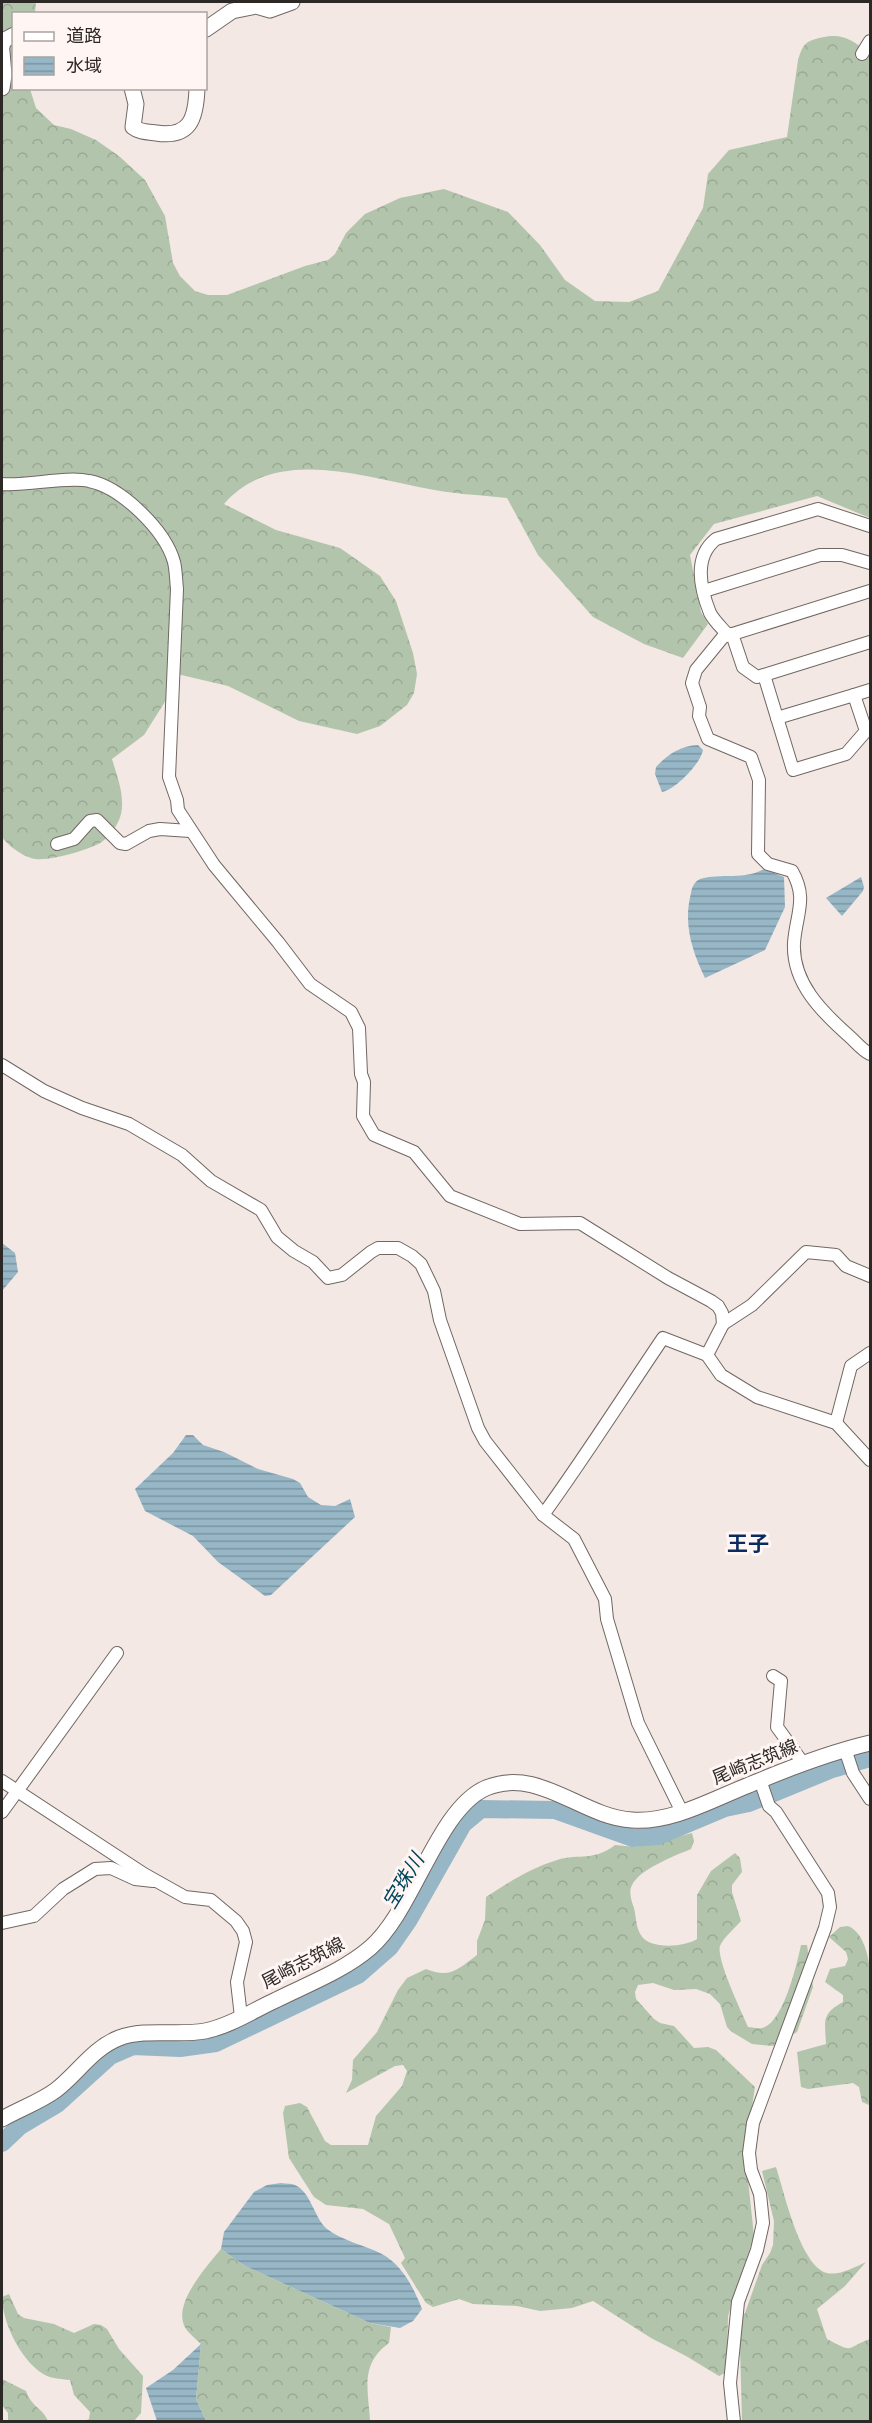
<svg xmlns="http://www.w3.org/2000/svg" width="872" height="2423" font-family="'Titillium Web','Noto Sans JP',sans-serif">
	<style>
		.forest { fill: url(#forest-crowns) }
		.water { fill: url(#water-rules) }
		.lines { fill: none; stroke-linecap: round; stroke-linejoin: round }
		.river { stroke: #97b7c7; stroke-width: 18 }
		.minor-casing { stroke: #716763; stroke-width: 14 }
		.major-casing { stroke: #716763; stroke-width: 17 }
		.minor { stroke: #fff; stroke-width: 12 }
		.major { stroke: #fff; stroke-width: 15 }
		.labels { text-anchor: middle; stroke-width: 6; stroke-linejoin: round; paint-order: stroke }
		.street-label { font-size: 18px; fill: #2c2826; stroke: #fff5f2 }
		.water-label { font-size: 20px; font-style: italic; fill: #00455c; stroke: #fff5f2 }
		.quarter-label { font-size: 21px; font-weight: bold; fill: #0a2b5f; stroke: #fff5f2 }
	</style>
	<defs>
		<pattern id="forest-crowns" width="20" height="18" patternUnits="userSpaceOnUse" patternTransform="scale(1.5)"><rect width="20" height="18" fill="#b2c5ac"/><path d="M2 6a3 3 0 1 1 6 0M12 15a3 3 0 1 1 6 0" fill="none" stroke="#99a994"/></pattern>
		<pattern id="water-rules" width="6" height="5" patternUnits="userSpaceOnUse" patternTransform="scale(1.5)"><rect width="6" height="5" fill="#97b7c7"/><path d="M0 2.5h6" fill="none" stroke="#7b95a1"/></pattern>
	</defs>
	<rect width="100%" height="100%" fill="#f3e8e3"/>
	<g class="forest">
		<path d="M2 2H36L35 13 14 14V88L30 89 36 108 54 125 71 129 96 140 119 156 145 180 165 216 173 263 180 276 195 291 208 295H227L305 266 328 260 335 254 346 233 365 214 400 198 444 189 508 212 540 245 565 280 595 301 629 302 658 291 703 208 708 174 729 150 787 137 798 60C803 45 804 42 819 38 843 32 851 40 870 53V518L817 496 714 524 690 555 701 612 708 624 683 658 644 644 593 617 538 555 507 498C480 495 452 494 424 488 360 476 274 446 224 504L276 530 340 548 380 576 396 601 413 653 417 674 414 693 407 705 380 726 357 734 299 721 228 686 177 674 168 697 144 735 112 759C117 776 125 795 121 814 119 823 111 835 103 841 93 849 50 861 36 859 25 858 8 846 2 837Z"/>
		<path d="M692 1833 694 1841 691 1849C674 1856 640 1869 632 1885 628 1892 632 1902 634 1908 636 1916 636 1928 641 1935 649 1950 685 1947 697 1939V1895L711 1871 735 1853 740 1858 742 1872 732 1885V1892L741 1921C735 1928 723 1938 720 1946 716 1959 742 2013 748 2027 752 2027 758 2029 762 2028 783 2024 797 1964 801 1945H807L813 1987 797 2032 773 2046 752 2044 732 2032 727 2027 720 2004 710 1994 696 1989 674 1990 653 1983 638 1985 635 1992 636 1999 654 2019 660 2023 674 2026 694 2048 708 2047 716 2050 755 2087 745 2152 754 2236 728 2316 727 2372 719 2376 686 2356 651 2338 593 2301 572 2308 540 2311 517 2306 473 2304 459 2299 433 2307 426 2303 401 2263 405 2258 389 2224 363 2209 326 2205 314 2197 289 2158 283 2113 285 2106 300 2103 307 2107 325 2141 331 2145H368L376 2116 402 2086 407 2071 403 2065 395 2066 346 2093 352 2080 353 2060 377 2032 398 1990 407 1978 426 1969C450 1979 458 1969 477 1955V1941L485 1920 486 1897C509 1882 531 1868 557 1860 580 1853 593 1862 615 1845L636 1847Z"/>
		<path d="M848 1926C863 1932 868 1954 870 1969 872 1983 872 2097 869 2105L862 2102 859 2087 853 2083 808 2089 801 2087 797 2052 826 2044C825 2021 821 2014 843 2002V1995L825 1982 830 1969 845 1966 848 1959 846 1952 829 1937 840 1927Z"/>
		<path d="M776 2167C784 2191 800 2266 827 2273 839 2276 855 2267 866 2262L845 2286 817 2309 827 2339C855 2354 845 2348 870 2339V2421H742L740 2346 737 2325 745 2313 762 2265 770 2253 773 2245 774 2221 762 2171Z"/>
		<path d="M221 2249 245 2266 370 2323 391 2327 389 2343C360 2364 368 2389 370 2420L374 2421H206L196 2399 201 2344C195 2338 184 2330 183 2322 177 2299 207 2266 221 2249Z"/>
		<path d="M9 2294 18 2314 24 2318 54 2324 74 2333 94 2324 101 2325 107 2329 119 2349 143 2376 141 2413 134 2421H85L89 2419 90 2412 74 2395 70 2380C63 2379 54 2379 47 2376 23 2365 2 2323 2 2297Z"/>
		<path d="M2 2379 26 2391C33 2409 42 2407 48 2421H8V2413L2 2405Z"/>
	</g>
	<g class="water">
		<path d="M698 745 703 750C701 763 675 790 662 792L655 774 656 767C668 754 680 746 698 745Z"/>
		<path d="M764 869 784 877 785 907 765 950 705 978C692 951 683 924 691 893 692 887 694 882 700 879 720 873 746 880 764 869Z"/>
		<polygon points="861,877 864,887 863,891 842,916 826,898"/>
		<polygon points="2,1243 15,1253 18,1272 2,1291"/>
		<polygon points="186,1435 193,1435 203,1445 224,1452 258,1469 293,1479 300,1483 308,1497 321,1505 335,1506 350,1499 355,1517 271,1595 265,1596 218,1562 193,1536 145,1511 135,1489 173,1453"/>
		<path d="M281 2183C285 2184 291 2183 295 2185 311 2192 314 2218 327 2229 343 2241 364 2245 382 2254 402 2265 414 2288 422 2309L413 2321 400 2328 370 2323 245 2266 221 2249 224 2232 254 2192 267 2185Z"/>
		<polygon points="201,2344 196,2399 206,2421 157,2421 146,2388 173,2370"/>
	</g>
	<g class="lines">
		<polyline class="river" points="2,2143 20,2126 57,2104 110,2056 133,2046 180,2048 216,2043 358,1975 390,1947 408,1921 463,1824 481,1809 555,1810 633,1838 658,1836 725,1808 749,1803 832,1769 870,1758"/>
		<defs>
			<g id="minor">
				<polyline points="862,54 870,41"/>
				<path d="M2 484C29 486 66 476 89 481 121 487 165 530 174 562 176 570 176 580 177 589L169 777 177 800 178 810 214 865 278 942 310 984 351 1012 359 1028 361 1074 364 1082 363 1116 374 1135 414 1152 450 1196 520 1224 580 1223 668 1278 711 1301 718 1306 722 1313 723 1324 707 1355"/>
				<polyline points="704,591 820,555 842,555 870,563"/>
				<path d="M870 591 723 637 696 670 692 683 700 707 699 716 708 739 751 757 759 780 758 854 768 864 792 871C808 899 796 914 794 943 792 983 822 1012 849 1036 856 1042 862 1050 870 1054"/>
				<polyline points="732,634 743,667 757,677 764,675 793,770 846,754 866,731 854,695 870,690"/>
				<path d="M728 635C722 628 714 621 710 613 700 588 693 557 716 539L818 509 870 526"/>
				<polyline points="764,675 870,642"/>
				<polyline points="777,718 854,695"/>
				<polyline points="57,844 74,839 90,821 97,820 120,843 126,844 149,831 160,829 190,831"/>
				<polyline points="2,1065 44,1091 82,1108 129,1124 182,1155 211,1181 261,1210 277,1237 294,1251 313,1262 328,1278 342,1275 371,1252 378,1248 398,1248 412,1256 421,1264 434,1291 440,1320 478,1428 485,1441 543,1515 574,1539 605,1599 607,1619 638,1723 682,1812"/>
				<polyline points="723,1324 752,1305 806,1252 836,1255 846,1266 870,1276"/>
				<polyline points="836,1423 851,1366 870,1353"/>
				<path d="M543 1515C585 1457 623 1397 663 1338L707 1355 721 1375 757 1397 836 1423 870 1460"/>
				<polyline points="773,1676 781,1681 777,1727 803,1763"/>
				<polyline points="845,1749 853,1773 870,1799"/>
				<polyline points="2,1781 144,1874 185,1897 211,1900 236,1921 243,1931 246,1942 237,1982 241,2017"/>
				<polyline points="2,1812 117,1653"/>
				<polyline points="2,1923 34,1916 63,1889 95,1869 111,1868 135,1879 153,1881"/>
				<polyline points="734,2422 730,2383 738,2302 757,2250 763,2223 760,2194 751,2170 749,2153 753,2123 825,1928 830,1907 828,1893 776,1812 769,1806 760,1780"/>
			</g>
			<g id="major">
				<polyline points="206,29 232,11 256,6 270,10 292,2"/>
				<polyline points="2,47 3,41 14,35"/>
				<polyline points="2,52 4,75 2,88"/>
				<path d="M132 88 136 104 133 127C139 132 148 132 156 133 190 138 196 119 197 88"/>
				<path d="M2 2119C19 2109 40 2102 56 2090 77 2074 93 2048 119 2038 146 2028 177 2036 205 2031 230 2026 254 2010 276 2000 308 1984 343 1971 370 1948 413 1912 437 1809 486 1788 539 1766 581 1817 632 1820 672 1823 713 1799 749 1785 789 1768 828 1753 870 1743"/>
			</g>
		</defs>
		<use href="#minor" class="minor-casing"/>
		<use href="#major" class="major-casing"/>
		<use href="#minor" class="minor"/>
		<use href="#major" class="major"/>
	</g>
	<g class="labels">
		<g class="street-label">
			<text transform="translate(755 1762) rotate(-22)" y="6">尾崎志筑線</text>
			<text transform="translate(303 1963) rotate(-27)" y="6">尾崎志筑線</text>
		</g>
		<g class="water-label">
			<text transform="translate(403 1881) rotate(-59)" y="7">宝珠川</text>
		</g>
		<g class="quarter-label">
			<text x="748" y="1551">王子</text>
		</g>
	</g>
	<rect width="872" height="2423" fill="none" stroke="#2c2826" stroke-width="6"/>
	<rect x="12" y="12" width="195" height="78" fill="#fff5f2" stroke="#aba3a0" stroke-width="1.5"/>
	<rect x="24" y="32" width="30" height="9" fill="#ffffff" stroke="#aba3a0" stroke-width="1.5"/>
	<text x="66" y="42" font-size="18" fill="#2c2826">道路</text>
	<rect x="24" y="57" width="30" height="18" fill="url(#water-rules)" stroke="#aba3a0" stroke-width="1.5"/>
	<text x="66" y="72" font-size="18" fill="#2c2826">水域</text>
</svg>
